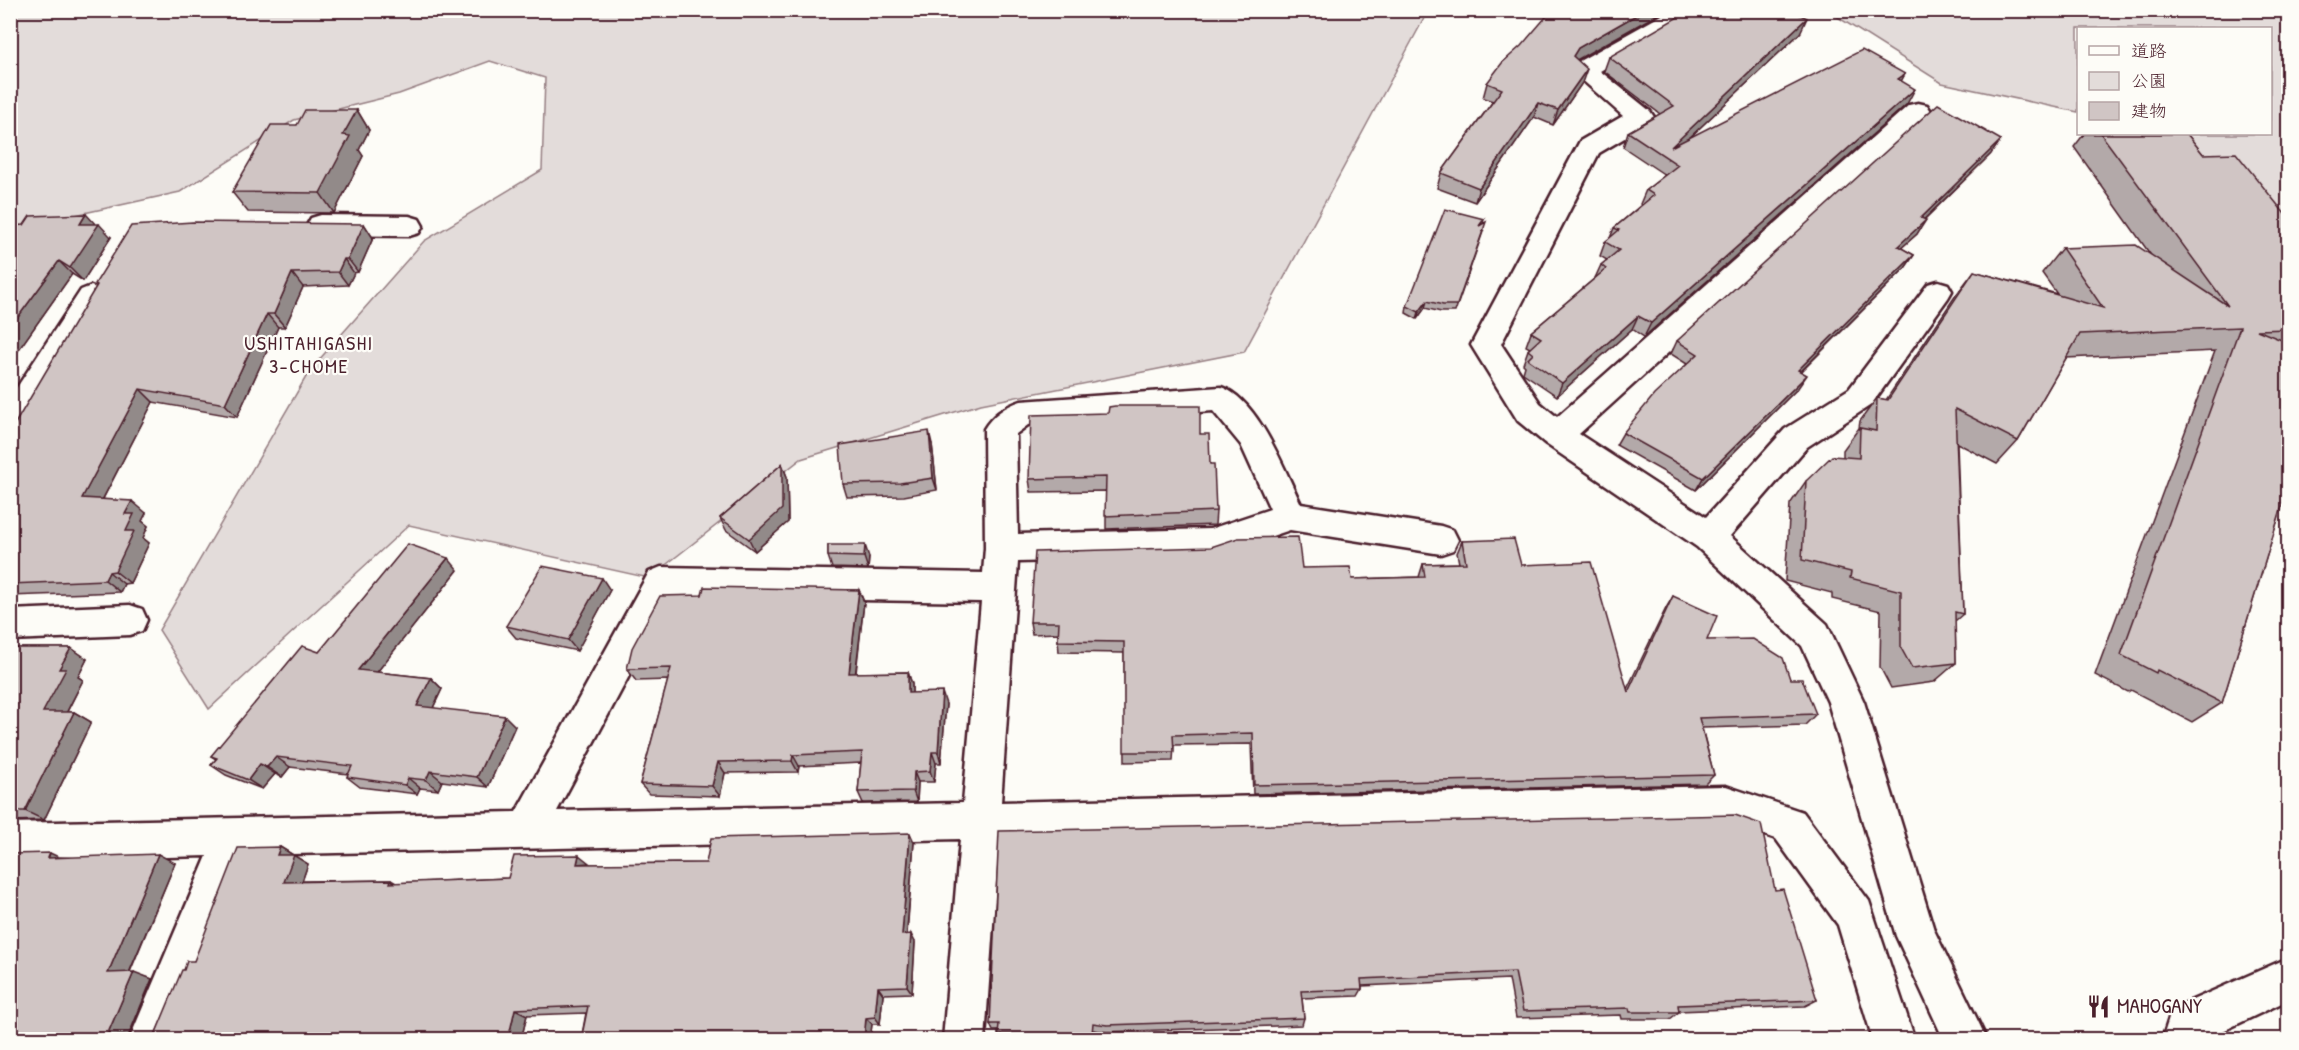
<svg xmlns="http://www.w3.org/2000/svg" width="2299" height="1050" font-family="'Patrick Hand','Klee One',sans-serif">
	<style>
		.green { fill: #e3dcda; stroke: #967e82; stroke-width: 1.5 }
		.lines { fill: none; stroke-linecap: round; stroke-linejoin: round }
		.street-casing { stroke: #4a1f2b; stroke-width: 5 }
		.street { fill: #fdfcf7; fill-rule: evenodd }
		.wall { fill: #b3a9a9; stroke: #4a1f2b; stroke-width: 1.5 }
		.shaded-wall { fill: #928a89; stroke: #4a1f2b; stroke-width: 1.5 }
		.building { fill: #d0c5c4; stroke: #4a1f2b; stroke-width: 1.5 }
		.labels { text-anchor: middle; stroke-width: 4.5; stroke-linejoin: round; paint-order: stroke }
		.neighbourhood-label { font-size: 20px; letter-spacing: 1.5px; fill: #4a1f2b; stroke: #fdfcf7 }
		.near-poi-label { font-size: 21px; fill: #4a1f2b; stroke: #fdfcf7; text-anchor: start }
	</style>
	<rect width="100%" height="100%" fill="#fdfcf7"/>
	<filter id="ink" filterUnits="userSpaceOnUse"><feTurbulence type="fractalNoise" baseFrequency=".0167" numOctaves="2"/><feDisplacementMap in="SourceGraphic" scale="12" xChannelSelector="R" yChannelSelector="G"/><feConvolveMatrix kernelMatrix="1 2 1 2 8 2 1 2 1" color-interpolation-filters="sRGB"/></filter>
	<g filter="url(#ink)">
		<g class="green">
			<polygon points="10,11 1428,11 1244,352 981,404 801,459 649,578 409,525 209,709 159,630 310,370 424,241 542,170 545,78 490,61 399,94 294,120 180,192 11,229"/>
			<polygon points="1828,11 2288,11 2288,218 2152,134 2270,134 2270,28 2078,28 2078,112 1942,83"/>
		</g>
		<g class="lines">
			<defs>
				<g id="street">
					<polygon points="1671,10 1701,10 1697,15 1600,71 1650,111 1654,117 1650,123 1599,153 1501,344 1540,403 1557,417 1909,105 1918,103 1927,105 1931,111 1927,117 1579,434 1706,517 1785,429 1849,389 1928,284 1938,281 1948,284 1952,291 1948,298 1871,405 1807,447 1730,536 1827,624 1864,702 1934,930 1987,1040 1944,1040 1896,936 1828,702 1802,646 1697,547 1546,444 1518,421 1471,345 1580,141 1623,116 1571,70 1574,64"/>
					<polygon points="321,215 409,216 419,219 423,226 419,233 409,236 321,235 311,232 307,225 311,218"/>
					<polygon points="91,286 101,290 105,297 21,434 10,437 10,398 81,290"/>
					<path d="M1221 387C1258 399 1285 471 1301 504L1441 526 1453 530 1458 540 1453 550 1441 554 1290 530 1210 557 1018 562 1001 802 1726 786 1803 812 1869 901 1915 1040H1873L1838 925 1776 839 1726 822 999 838 985 1040H943L960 839 246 855 171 1040H129L207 856 10 861V823L516 812 649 572 661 567 983 573 985 548 984 429C992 415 1006 406 1021 401ZM1213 411 1241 445 1270 509 1210 529 1018 534 1016 434 1028 425ZM671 597 981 602 963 803 557 811Z"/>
					<polygon points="130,605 142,609 147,620 142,631 130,635 10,640 10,610"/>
					<polygon points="2288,958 2288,1000 2204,1040 2162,1040 2172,1009"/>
				</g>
			</defs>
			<use href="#street" class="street-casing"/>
			<use href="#street" class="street"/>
		</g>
		<g class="wall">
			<polygon points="1665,10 1577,60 1582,83 1553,125 1534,117 1475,202 1437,188 1441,173 1493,101 1483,98 1487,83"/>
			<polygon points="1800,33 1690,137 1905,74 1901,81 1907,104 1644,337 1632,329 1557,396 1523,373 1525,366 1523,364 1528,350 1530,348 1526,346 1531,332 1595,278 1601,265 1607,260 1600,256 1605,242 1610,238 1614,228 1641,205 1640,204 1646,190 1665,175 1623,147 1628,132 1660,114 1604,71 1609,57"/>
			<polygon points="357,110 369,130 359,150 363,156 334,213 248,212 232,192 297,125"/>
			<polygon points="2084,134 2187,134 2203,154 2289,219 2289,483 2222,703 2192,722 2131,690 2128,692 2095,675 2215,351 2066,358 2018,441 1997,464 1957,443 1963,614 1955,621 1956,663 1934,682 1891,688 1880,667 1881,611 1832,599 1832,593 1785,581 1790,504 1806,481 1843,457 1843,450 1859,428 1860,421 1877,398 1886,400 1956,295 1974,271 2057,294 2042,273 2062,248 2150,254 2074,147"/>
			<polygon points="1991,154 1924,220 1917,234 1901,248 1914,255 1905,268 1801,372 1798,388 1696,490 1616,445 1623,433 1687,364 1671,354 1677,341"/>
			<polygon points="1484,219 1483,224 1484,229 1455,312 1441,312 1425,308 1417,319 1406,313 1407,306"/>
			<polygon points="364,224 373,238 358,272 354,273 348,285 303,287 285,327 278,327 237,417 153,402 103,499 146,513 142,521 148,526 143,538 149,543 130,583 124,584 120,592 10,596 10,432"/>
			<polygon points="10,226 111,237 83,281 72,274 10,362 10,235 13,235 10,232"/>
			<polygon points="1200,434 1210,464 1216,511 1215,525 1106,529 1106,491 1031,492 1029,479"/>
			<polygon points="932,444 937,490 904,496 847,497 843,484"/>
			<polygon points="782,464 787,477 788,522 755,551 726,530 720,518"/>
			<polygon points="1462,541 1521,565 1627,689 1666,608 1673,596 1707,640 1790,679 1816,714 1805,725 1702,728 1714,775 1705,784 1253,794 1251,744 1174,745 1173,761 1125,762 1124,653 1059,652 1058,641 1058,633 1032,634 1030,622 1302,568 1352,579 1419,577 1423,564 1459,563 1457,553"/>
			<polygon points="828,545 869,557 868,569 832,568 828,556"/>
			<polygon points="458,570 377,672 431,678 442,689 433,708 515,726 488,787 442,781 438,790 420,788 417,794 360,787 347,777 348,774 290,767 282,777 275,774 262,789 226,775 211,765 216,759 211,756 319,652"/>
			<polygon points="610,590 577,651 516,638 506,626"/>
			<polygon points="859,590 864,602 856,673 908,672 912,684 912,693 946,704 941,763 936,763 934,782 918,782 917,802 863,803 858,792 861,763 799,766 798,772 725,773 720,796 649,794 640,784 668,680 636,681 627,669 702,595"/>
			<polygon points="10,648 71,648 87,659 78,677 83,680 67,712 74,712 91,722 44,820 10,821"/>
			<polygon points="914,842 907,934 915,942 912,993 883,994 880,1024 872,1024 870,1040 581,1040 586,1013 527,1015 521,1040 10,1040 60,857 175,863 130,972 152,979 128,1035 155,1035 184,970 194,961 280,847 308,864 302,881 391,880 396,883 508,878 589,864 706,863"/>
			<polygon points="1775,890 1817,1000 1805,1006 1679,1011 1679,1012 1670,1019 1622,1019 1621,1015 1516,1018 1509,979 1362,986 1362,989 1358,996 1302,998 1304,1018 1302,1025 1107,1032 1094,1030 1093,1040 1001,1040 998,1034 999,1031 993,1031 990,1024"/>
		</g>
		<g class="shaded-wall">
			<polygon points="1645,10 1665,10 1573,62 1573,56 1578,48"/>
			<polygon points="1807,18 1800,33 1668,158 1671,147"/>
			<polygon points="1587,69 1582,83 1553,125 1558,110"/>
			<polygon points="1905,74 1897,89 1898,79"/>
			<polygon points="1915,89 1907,104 1644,337 1651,323"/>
			<polygon points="1538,103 1534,117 1475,202 1479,188"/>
			<polygon points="357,110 369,130 359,150 363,156 334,213 320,193 343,135"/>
			<polygon points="2001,140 1991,154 1912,231 1921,218"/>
			<polygon points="86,214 97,226 99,224 111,237 83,281 70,268 80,224"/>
			<polygon points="1926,220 1917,234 1889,259 1898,246"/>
			<polygon points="364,224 373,238 358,272 348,259"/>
			<polygon points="1914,255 1905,268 1790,382 1798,370"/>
			<polygon points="344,259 354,273 348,285 338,272"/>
			<polygon points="59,261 72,274 10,362 10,328"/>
			<polygon points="292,273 303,287 285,327 274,314"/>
			<polygon points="1427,301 1425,308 1417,319 1419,312"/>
			<polygon points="267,314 278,327 237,417 225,404"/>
			<polygon points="1638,316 1632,329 1557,396 1562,383"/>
			<polygon points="1807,375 1798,388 1696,490 1703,478"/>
			<polygon points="140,389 153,402 97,510 82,498"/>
			<polygon points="929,431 932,444 937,490 933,478"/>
			<polygon points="782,464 787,477 788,522 755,551 749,539"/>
			<polygon points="132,501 146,513 142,521 148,526 143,538 149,543 130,583 115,571 126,531 125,514"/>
			<polygon points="865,545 869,557 868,569 864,557"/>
			<polygon points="448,558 458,570 370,681 358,670"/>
			<polygon points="109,572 124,584 120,592 105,580"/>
			<polygon points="602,578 610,590 577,651 568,640"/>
			<polygon points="859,590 864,602 854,685 849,673"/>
			<polygon points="71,648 87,659 78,677 83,680 61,723 43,712 59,669"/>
			<polygon points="908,672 912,684 912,704 908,693"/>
			<polygon points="431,678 442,689 429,716 417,706"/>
			<polygon points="942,692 946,704 941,763 938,752"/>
			<polygon points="74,712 91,722 44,820 25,811"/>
			<polygon points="505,716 515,726 488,787 477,777"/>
			<polygon points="932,752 936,763 934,782 930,771"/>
			<polygon points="793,755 799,766 798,772 792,761"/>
			<polygon points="276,757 290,767 282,777 267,767"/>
			<polygon points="718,762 725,773 720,796 712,786"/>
			<polygon points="260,764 275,774 262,789 248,780"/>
			<polygon points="430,771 442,781 438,790 426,780"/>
			<polygon points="914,772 918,782 917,802 913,791"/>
			<polygon points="408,778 420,788 417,794 405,785"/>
			<polygon points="910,833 914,842 906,942 902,935"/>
			<polygon points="280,847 308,864 299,890 284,882 277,855"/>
			<polygon points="50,853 69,862 48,858"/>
			<polygon points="158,854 175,863 126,980 108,973"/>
			<polygon points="579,855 589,863 577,864"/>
			<polygon points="911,934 915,942 912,993 907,986"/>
			<polygon points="134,972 152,979 127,1039 110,1036 108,1033"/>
			<polygon points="878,987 883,994 880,1024 875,1017"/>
			<polygon points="515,1009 527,1015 521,1040 508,1040"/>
			<polygon points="866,1018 872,1024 870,1040 864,1040"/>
		</g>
		<g class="building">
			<polygon points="1552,10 1645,10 1578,48 1573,56 1587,69 1558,110 1538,103 1479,188 1441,173 1502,89 1487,83 1502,63 1521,46"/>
			<polygon points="1690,10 1790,10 1807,18 1671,147 1862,50 1905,74 1898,79 1915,89 1651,323 1638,316 1562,383 1528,359 1533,354 1528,350 1541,338 1531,332 1606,269 1601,265 1619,250 1605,242 1619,230 1614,228 1654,195 1646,190 1678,165 1628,132 1674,106 1609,57"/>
			<polygon points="1938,104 2001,140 1921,218 1926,220 1898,246 1914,255 1798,370 1807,375 1703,478 1623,433 1654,395 1698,354 1677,341"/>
			<polygon points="305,110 357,110 343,135 350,136 320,193 232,192 271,125 297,125"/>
			<polygon points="2101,134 2187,134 2203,154 2236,153 2289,219 2289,329 2257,330 2289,343 2289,483 2222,703 2157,670 2156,673 2121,655 2240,327 2080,334 2018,441 1955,409 1963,614 1955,612 1956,663 1912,668 1901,648 1901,591 1850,578 1851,572 1802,560 1806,481 1832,456 1859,458 1860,428 1876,431 1877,398 1888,400 1974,271 2103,308 2062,248 2136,245 2228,306"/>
			<polygon points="1445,209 1484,219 1479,226 1486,222 1457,305 1443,305 1427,301 1419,312 1407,306"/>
			<polygon points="86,214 80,224 99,224 70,268 59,261 10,328 10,235 17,234 10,230 10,226 24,225 30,216"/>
			<polygon points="193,222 364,224 348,259 344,259 338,272 292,273 274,314 267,314 225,404 140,389 82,498 132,501 125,514 134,514 126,531 134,531 115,571 109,572 105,580 10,584 10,432 97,285 95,284 131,226"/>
			<polygon points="1115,406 1200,406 1200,434 1209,434 1210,464 1214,464 1216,511 1105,516 1106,477 1029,479 1031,415 1108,413 1109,407"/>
			<polygon points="929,431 933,478 900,483 843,484 840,445"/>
			<polygon points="782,464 782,509 749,539 720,518"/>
			<polygon points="1298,537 1302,568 1350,567 1352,579 1425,577 1423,564 1466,563 1462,541 1514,539 1521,565 1591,562 1628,692 1673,596 1717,616 1707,640 1753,639 1783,658 1790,679 1802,679 1816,714 1699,718 1714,775 1254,785 1253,733 1173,735 1174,752 1124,752 1124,642 1058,641 1059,622 1030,622 1035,552 1211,547 1238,538"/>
			<polygon points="408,544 448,558 358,670 431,678 417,706 505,716 477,777 430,771 426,780 408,778 405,785 347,777 352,766 276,757 267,767 260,764 248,780 211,765 217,758 211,756 302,646 319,652"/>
			<polygon points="828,545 865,545 864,557 828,556"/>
			<polygon points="542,566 602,578 568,640 506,626"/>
			<polygon points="704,587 859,590 849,673 908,672 908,693 942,692 938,752 932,752 930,771 914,772 913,791 858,792 862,752 793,755 792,761 718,762 712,786 640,784 671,668 627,669 632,648 660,596 702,595"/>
			<polygon points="10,648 71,648 59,669 66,669 43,712 74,712 25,811 10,811"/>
			<polygon points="1735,815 1761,824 1775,890 1783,889 1817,1000 1678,1005 1679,1012 1630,1012 1629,1008 1523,1011 1515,972 1361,979 1362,989 1301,991 1304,1018 1107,1025 1093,1023 1092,1034 998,1034 999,1024 990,1024 999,831"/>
			<polygon points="910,833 902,935 911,934 907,986 878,987 875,1017 866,1018 864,1040 581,1040 588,1006 515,1009 508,1040 10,1040 10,854 50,853 48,858 158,854 108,973 134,972 108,1033 110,1036 155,1035 182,970 184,970 187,961 194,961 238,848 280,847 277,855 294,855 284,882 391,880 390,883 508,878 514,856 579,855 577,864 706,863 711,838"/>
		</g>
	</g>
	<defs>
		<symbol id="restaurant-bare" viewBox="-9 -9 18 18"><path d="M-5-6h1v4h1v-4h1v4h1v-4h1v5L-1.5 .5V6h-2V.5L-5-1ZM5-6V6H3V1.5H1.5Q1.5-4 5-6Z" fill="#4a1f2b" stroke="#fdfcf7" stroke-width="2.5" paint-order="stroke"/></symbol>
	</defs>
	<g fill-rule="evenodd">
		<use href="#restaurant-bare" x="2082" y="990" width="33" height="33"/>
	</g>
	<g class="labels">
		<g class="neighbourhood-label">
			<text x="309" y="350">USHITAHIGASHI<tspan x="309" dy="23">3-CHOME</tspan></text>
		</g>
		<g class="near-poi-label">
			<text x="2117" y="1013">MAHOGANY</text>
		</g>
	</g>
	<rect width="2299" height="1050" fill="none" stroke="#fdfcf7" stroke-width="36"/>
	<rect x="18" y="18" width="2263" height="1014" fill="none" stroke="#4a1f2b" stroke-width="2" filter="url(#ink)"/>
	<rect x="2077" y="27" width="195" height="108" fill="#fdfcf7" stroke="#b5a4a5" stroke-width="1.5"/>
	<rect x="2089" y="46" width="30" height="9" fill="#fdfcf7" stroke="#b5a4a5" stroke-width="1.5"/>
	<text x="2131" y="57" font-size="18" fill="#4a1f2b">道路</text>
	<rect x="2089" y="72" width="30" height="18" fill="#e3dcda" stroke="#b5a4a5" stroke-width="1.5"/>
	<text x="2131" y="87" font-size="18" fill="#4a1f2b">公園</text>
	<rect x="2089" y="102" width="30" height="18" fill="#d0c5c4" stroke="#b5a4a5" stroke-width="1.5"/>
	<text x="2131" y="117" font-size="18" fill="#4a1f2b">建物</text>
</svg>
